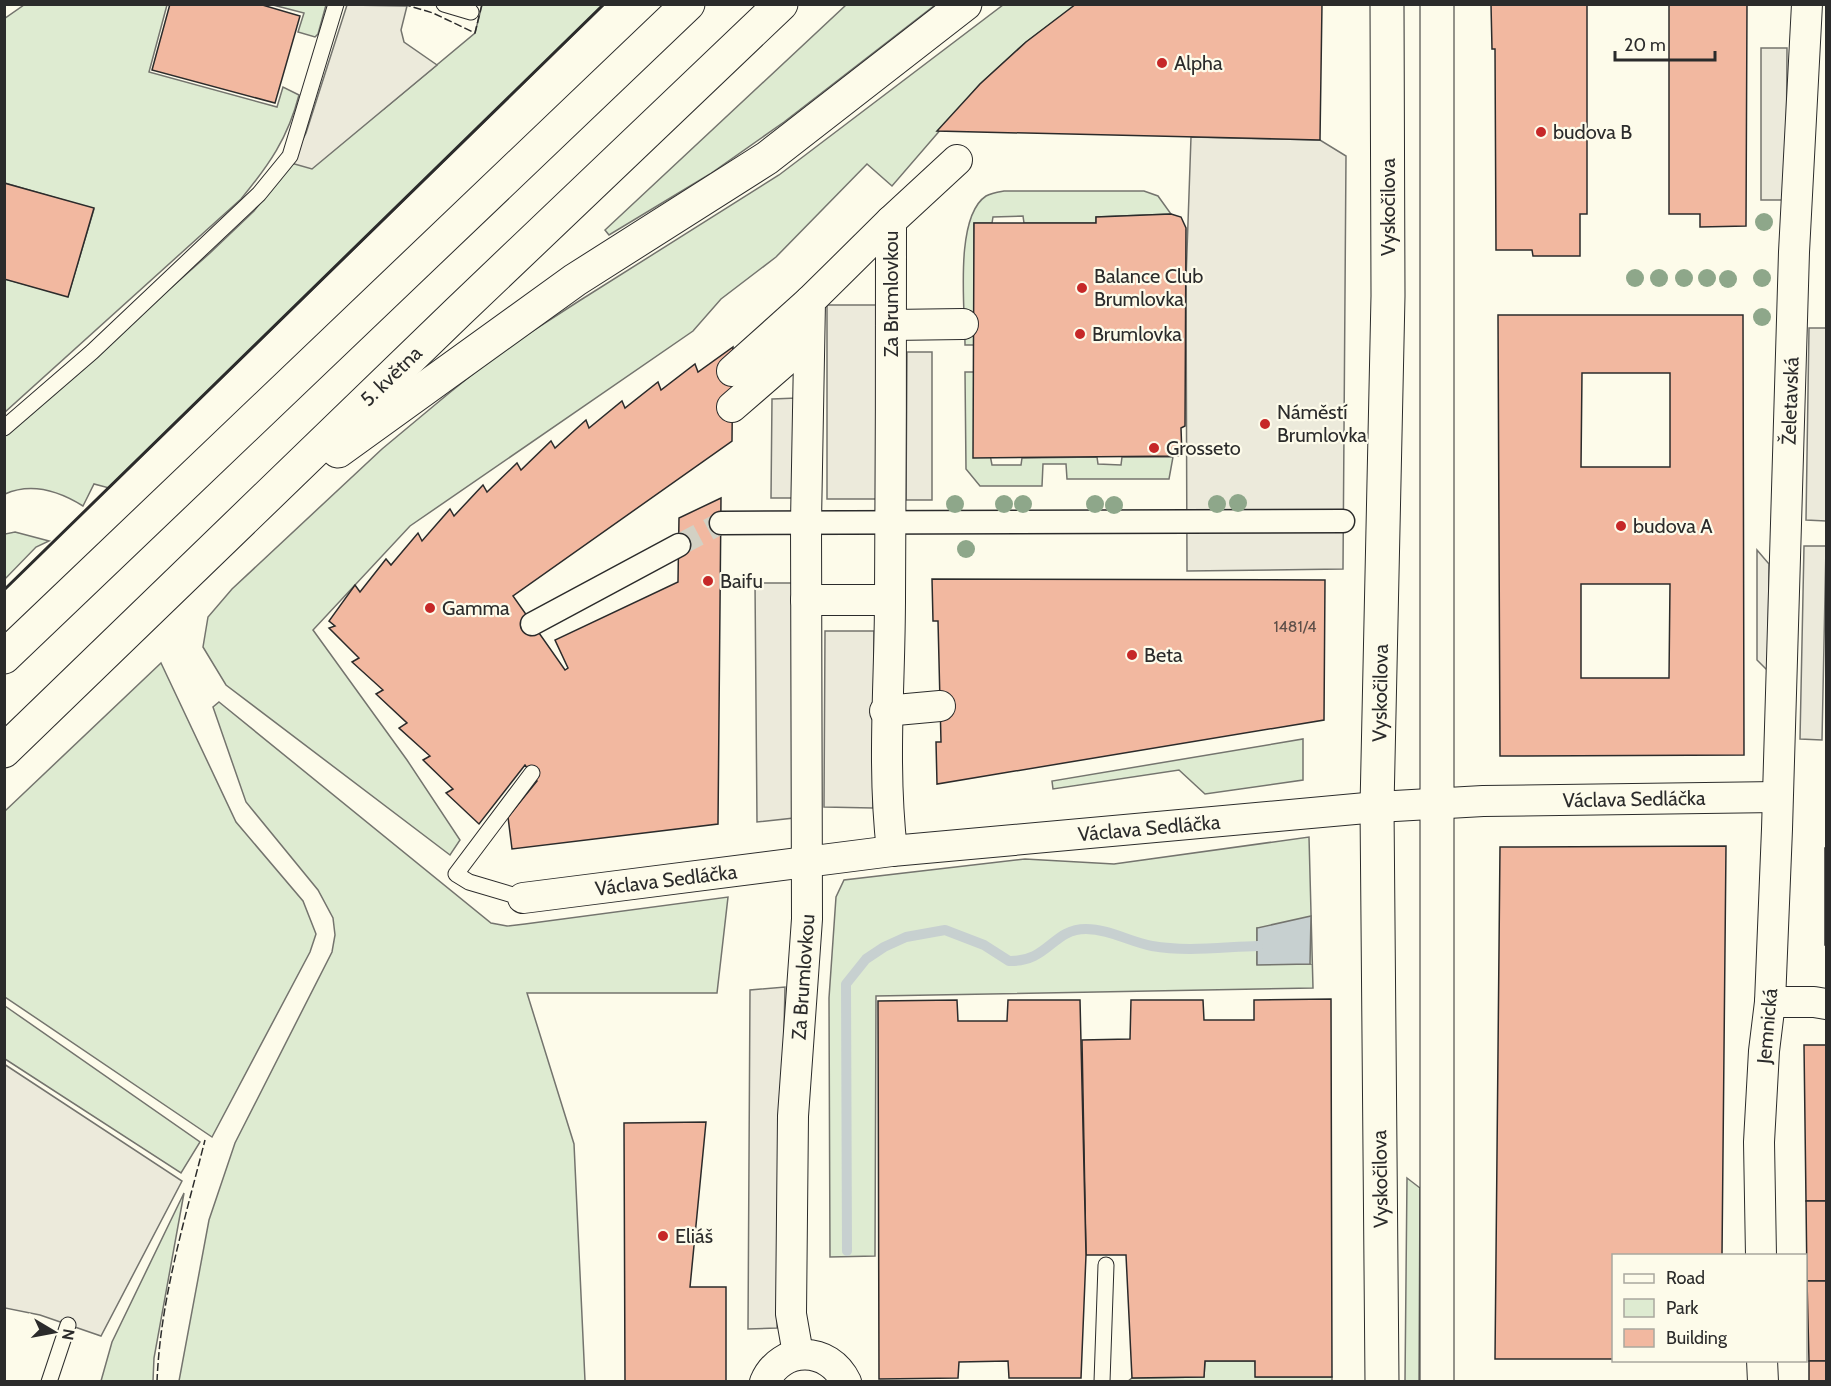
<svg xmlns="http://www.w3.org/2000/svg" width="1831" height="1386" font-family="Cabin,sans-serif">
	<style>
		.green { fill: #deebd1; stroke: #74746e; stroke-width: 1.5; fill-rule: evenodd }
		.parking { fill: #eceadb; stroke: #74746e; stroke-width: 1.5 }
		.water { fill: #c7d0d0; stroke: #74746e; stroke-width: 1.5 }
		.lines { fill: none; stroke-linecap: round; stroke-linejoin: round }
		.stream { stroke: #c7d0d0; stroke-width: 10 }
		.building { fill: #f2b8a0; stroke: #2b2b2b; stroke-width: 1.5; fill-rule: evenodd }
		.pedestrian-tunnel { stroke: #d3d1c4; stroke-width: 22; stroke-dasharray: 22 11; stroke-linecap: butt }
		.service-casing { stroke: #2b2b2b; stroke-width: 17 }
		.pedestrian-casing { stroke: #2b2b2b; stroke-width: 25 }
		.minor-casing { stroke: #2b2b2b; stroke-width: 32 }
		.secondary-casing { stroke: #2b2b2b; stroke-width: 35 }
		.trunk-casing { stroke: #2b2b2b; stroke-width: 35 }
		.service { stroke: #fdfbea; stroke-width: 15 }
		.pedestrian { stroke: #fdfbea; stroke-width: 22 }
		.minor { stroke: #fdfbea; stroke-width: 30 }
		.secondary { stroke: #fdfbea; stroke-width: 33 }
		.trunk { stroke: #fdfbea; stroke-width: 33 }
		.fence { stroke: #2b2b2b; stroke-width: 1.5; stroke-dasharray: 8 3; stroke-linecap: butt }
		.wall { stroke: #2b2b2b; stroke-width: 3 }
		.tree { fill: #8ea78a }
		.poi-dot { fill: #c62828; stroke: #fdfbea; stroke-width: 2 }
		.labels { text-anchor: middle; stroke-width: 4.5; stroke-linejoin: round; paint-order: stroke }
		.number-label { font-size: 16px; fill: #5d4e48 }
		.poi-label { font-size: 20px; fill: #2b2b2b; stroke: #fdfbea; text-anchor: start }
		.street-label { font-size: 20px; fill: #2b2b2b; stroke: #fdfbea }
	</style>
	<rect width="100%" height="100%" fill="#fdfbea"/>
	<g class="green">
		<path d="M24 5H167L149 72 277 107 283 87 299 95C288 138 269 165 241 199L5 412V279L68 296 94 209 5 183 4 19Z"/>
		<polygon points="273,5 326,5 318,34 315,37 298,32 304,13"/>
		<path d="M482 5H604L109 488 94 484 83 506C59 491 32 482 5 494L4 436 210 253 254 211 291 163 384 109 475 33Z"/>
		<polygon points="846,5 935,5 784,122 710,174 609,235 605,230"/>
		<polygon points="1003,5 1076,5 1026,42 980,84 892,186 867,164 776,257 721,299 693,331 410,526 313,630 407,760 460,840 450,855 226,685 203,647 208,617 232,589 382,449 448,394 503,350 579,301 779,175"/>
		<path d="M1004 191H1144L1158 196 1171 214 1096 217V223H1024L1023 216 993 217 992 223H974V345H965C965 310 954 217 986 196 991 193 998 192 1004 191Z"/>
		<polygon points="965,372 974,372 992,465 1021,465 1022,458 1097,457 1098,464 1121,465 1122,457 1173,457 1169,479 1067,479 1066,464 1043,464 1042,486 980,486 966,469"/>
		<polygon points="15,532 49,541 36,547 5,579 5,534"/>
		<polygon points="161,663 236,822 303,901 316,934 310,952 212,1137 5,997 5,811"/>
		<polygon points="219,702 491,923 507,926 525,924 728,897 717,993 527,993 574,1144 585,1381 179,1381 209,1220 235,1143 332,952 335,935 333,918 318,890 246,802 213,707"/>
		<polygon points="1303,739 1303,780 1205,794 1179,770 1053,789 1052,781"/>
		<path d="M1309 837 1313 988 876 996 875 1256 830 1257 829 998 836 897 844 880 1025 859 1114 864ZM1257 928H1258L1310 964H1257Z"/>
		<polygon points="5,1006 200,1142 181,1173 5,1059"/>
		<polygon points="1407,1178 1420,1188 1419,1381 1405,1381"/>
		<polygon points="184,1193 154,1358 153,1381 101,1381 112,1342"/>
		<polygon points="1205,1361 1255,1361 1256,1377 1332,1377 1332,1381 1127,1382 1132,1378 1204,1377"/>
	</g>
	<g class="parking">
		<polygon points="347,5 407,6 401,30 404,42 437,65 312,169 291,163 306,133"/>
		<polygon points="1761,48 1787,48 1786,200 1761,200"/>
		<polygon points="1191,137 1320,140 1346,156 1343,569 1187,571 1186,280"/>
		<polygon points="827,305 879,305 878,499 827,499"/>
		<polygon points="1809,328 1826,328 1826,521 1806,520"/>
		<polygon points="907,352 932,352 932,500 906,500"/>
		<polygon points="797,398 796,498 771,498 772,399"/>
		<polygon points="1804,546 1826,546 1822,740 1800,739"/>
		<polygon points="1757,550 1769,564 1768,671 1757,660"/>
		<polygon points="755,583 795,583 794,818 757,822"/>
		<polygon points="825,631 874,631 873,808 824,807"/>
		<polygon points="785,987 777,1328 748,1329 750,990"/>
		<polygon points="4,1064 182,1181 101,1336 40,1315 5,1308"/>
	</g>
	<polygon class="water" points="1311,916 1310,964 1257,965 1257,928"/>
	<g class="lines">
		<path class="stream" d="M847 1251 846 984 866 959 884 947 906 937 945 930 984 945 1009 961C1049 962 1052 929 1086 929 1109 929 1130 942 1152 946 1186 952 1223 947 1258 946"/>
	</g>
	<g class="building">
		<polygon points="170,4 259,4 300,16 275,103 152,70"/>
		<polygon points="1076,4 1322,4 1320,140 937,131 980,84 1026,42"/>
		<polygon points="1491,4 1587,4 1587,214 1580,214 1580,256 1533,256 1532,250 1496,250 1495,49 1492,49"/>
		<polygon points="1669,4 1747,4 1746,226 1700,227 1700,214 1669,214"/>
		<polygon points="4,183 94,208 68,297 4,279"/>
		<polygon points="1171,214 1181,217 1186,228 1185,426 1181,428 1182,456 973,458 974,223 1096,223 1096,217"/>
		<path d="M1498 315H1743L1744 755 1500 756ZM1582 373H1670V467H1581ZM1581 584H1670L1669 678H1581Z"/>
		<polygon points="733,347 732,441 513,596 565,670 568,668 555,640 678,582 679,518 721,498 718,824 512,849 508,817 537,781 525,765 479,824 446,793 453,789 423,760 430,756 399,728 407,723 376,694 383,690 352,662 359,658 329,628 335,626 329,621 355,585 360,592 386,559 391,565 418,533 422,541 450,509 454,516 483,485 487,492 517,463 521,470 551,441 555,448 586,420 589,428 622,401 625,408 658,382 661,390 695,364 698,372"/>
		<polygon points="932,579 1325,580 1324,720 937,784 936,742 941,742 938,621 933,621"/>
		<polygon points="1726,846 1722,1256 1614,1256 1614,1359 1495,1359 1500,847"/>
		<rect x="1825" y="848" width="1" height="97"/>
		<polygon points="1331,999 1332,1377 1255,1377 1255,1361 1205,1361 1204,1377 1132,1378 1126,1255 1086,1255 1082,1040 1130,1039 1131,1000 1203,1000 1204,1020 1254,1020 1254,1000"/>
		<polygon points="957,1000 958,1021 1007,1021 1008,1000 1080,1000 1086,1255 1081,1378 1009,1378 1008,1361 959,1362 958,1378 879,1379 878,1001"/>
		<polygon points="1804,1045 1826,1045 1826,1201 1806,1201"/>
		<polygon points="706,1122 690,1287 726,1287 726,1382 625,1382 624,1123"/>
		<polygon points="1806,1201 1826,1201 1826,1281 1807,1281"/>
		<polygon points="1807,1281 1826,1281 1826,1361 1809,1361"/>
		<rect x="1809" y="1361" width="17" height="21"/>
	</g>
	<g class="lines">
		<polyline class="pedestrian-tunnel" points="679,545 721,523"/>
		<defs>
			<g id="service">
				<polyline points="444,4 471,12"/>
				<polyline points="4,428 92,352 259,194 290,156 336,4"/>
				<polyline points="523,898 469,882 456,874 532,773"/>
				<polyline points="49,1382 68,1325"/>
				<polyline points="1102,1382 1106,1265"/>
			</g>
			<g id="pedestrian">
				<polyline points="721,523 1343,521"/>
				<polyline points="532,624 679,545"/>
			</g>
			<g id="minor">
				<polyline points="891,221 957,160"/>
				<polyline points="891,325 963,324"/>
				<polyline points="732,371 810,301"/>
				<polyline points="732,407 808,341"/>
				<polyline points="806,600 890,600"/>
				<polyline points="885,711 940,706"/>
				<polyline points="523,898 892,851 1377,807 1483,801 1777,797"/>
				<polyline points="1770,1002 1814,1002 1826,1004"/>
				<polyline points="1761,1256 1759,1142 1764,1051 1770,1002 1777,829 1794,252 1807,4"/>
				<path d="M798 1354 791 1314 793 1116 807 919 806 522 810 301 891 221C891 346 891 472 890 597 890 684 882 763 892 851"/>
				<polyline points="1762,1360 1763,1382"/>
				<path d="M765 1382C781 1345 829 1346 846 1382"/>
			</g>
			<g id="secondary">
				<polyline points="1382,1382 1377,807 1388,296 1387,4"/>
				<polyline points="1437,1382 1437,4"/>
			</g>
			<g id="trunk">
				<polyline points="338,451 575,280 767,158 965,4"/>
				<polyline points="4,657 688,4"/>
				<polyline points="4,751 458,312 781,4"/>
			</g>
		</defs>
		<use href="#service" class="service-casing"/>
		<use href="#pedestrian" class="pedestrian-casing"/>
		<use href="#minor" class="minor-casing"/>
		<use href="#secondary" class="secondary-casing"/>
		<use href="#trunk" class="trunk-casing"/>
		<use href="#service" class="service"/>
		<use href="#pedestrian" class="pedestrian"/>
		<use href="#minor" class="minor"/>
		<use href="#secondary" class="secondary"/>
		<use href="#trunk" class="trunk"/>
		<g class="fence">
			<polyline points="403,4 433,13 475,33 482,4"/>
			<path d="M157 1382C160 1300 185 1219 205 1140"/>
		</g>
		<polyline class="wall" points="4,590 604,4"/>
	</g>
	<g class="tree">
		<circle cx="1764" cy="222" r="9"/>
		<circle cx="1635" cy="278" r="9"/>
		<circle cx="1659" cy="278" r="9"/>
		<circle cx="1684" cy="278" r="9"/>
		<circle cx="1707" cy="278" r="9"/>
		<circle cx="1762" cy="278" r="9"/>
		<circle cx="1728" cy="279" r="9"/>
		<circle cx="1762" cy="317" r="9"/>
		<circle cx="1238" cy="503" r="9"/>
		<circle cx="955" cy="504" r="9"/>
		<circle cx="1004" cy="504" r="9"/>
		<circle cx="1023" cy="504" r="9"/>
		<circle cx="1095" cy="504" r="9"/>
		<circle cx="1217" cy="504" r="9"/>
		<circle cx="1114" cy="505" r="9"/>
		<circle cx="966" cy="549" r="9"/>
	</g>
	<g class="poi-dot">
		<circle cx="1162" cy="63" r="6"/>
		<circle cx="1541" cy="132" r="6"/>
		<circle cx="1082" cy="288" r="6"/>
		<circle cx="1080" cy="334" r="6"/>
		<circle cx="1265" cy="424" r="6"/>
		<circle cx="1154" cy="448" r="6"/>
		<circle cx="1621" cy="526" r="6"/>
		<circle cx="708" cy="581" r="6"/>
		<circle cx="430" cy="608" r="6"/>
		<circle cx="1132" cy="655" r="6"/>
		<circle cx="663" cy="1236" r="6"/>
	</g>
	<g class="labels">
		<g class="number-label">
			<text x="1295" y="632">1481/4</text>
		</g>
		<g class="poi-label">
			<text x="1174" y="70">Alpha</text>
			<text x="1553" y="139">budova B</text>
			<text x="1094" y="283">Balance Club<tspan x="1094" dy="23">Brumlovka</tspan></text>
			<text x="1092" y="341">Brumlovka</text>
			<text x="1277" y="419">Náměstí<tspan x="1277" dy="23">Brumlovka</tspan></text>
			<text x="1166" y="455">Grosseto</text>
			<text x="1633" y="533">budova A</text>
			<text x="720" y="588">Baifu</text>
			<text x="442" y="615">Gamma</text>
			<text x="1144" y="662">Beta</text>
			<text x="675" y="1243">Eliáš</text>
		</g>
		<g class="street-label">
			<text transform="translate(1388 207) rotate(-90)" y="7">Vyskočilova</text>
			<text transform="translate(891 294) rotate(-90)" y="7">Za Brumlovkou</text>
			<text transform="translate(391 376) rotate(-44)" y="7">5. května</text>
			<text transform="translate(1790 401) rotate(-88)" y="7">Želetavská</text>
			<text transform="translate(1380 693) rotate(-89)" y="7">Vyskočilova</text>
			<text transform="translate(1634 799) rotate(-1)" y="7">Václava Sedláčka</text>
			<text transform="translate(1149 828) rotate(-5)" y="7">Václava Sedláčka</text>
			<text transform="translate(666 880) rotate(-7)" y="7">Václava Sedláčka</text>
			<text transform="translate(803 977) rotate(-86)" y="7">Za Brumlovkou</text>
			<text transform="translate(1767 1026) rotate(-85)" y="7">Jemnická</text>
			<text transform="translate(1380 1179) rotate(-91)" y="7">Vyskočilova</text>
		</g>
	</g>
	<rect width="1831" height="1386" fill="none" stroke="#2b2b2b" stroke-width="12"/>
	<rect x="1612" y="1254" width="195" height="108" fill="#fdfbea" stroke="#a9a89e" stroke-width="1.5"/>
	<rect x="1624" y="1274" width="30" height="9" fill="#fdfbea" stroke="#a9a89e" stroke-width="1.5"/>
	<text x="1666" y="1284" font-size="18" fill="#2b2b2b">Road</text>
	<rect x="1624" y="1299" width="30" height="18" fill="#deebd1" stroke="#a9a89e" stroke-width="1.5"/>
	<text x="1666" y="1314" font-size="18" fill="#2b2b2b">Park</text>
	<rect x="1624" y="1329" width="30" height="18" fill="#f2b8a0" stroke="#a9a89e" stroke-width="1.5"/>
	<text x="1666" y="1344" font-size="18" fill="#2b2b2b">Building</text>
	<g transform="translate(54 1332) rotate(100)" stroke="#fdfbea" stroke-width="4.5" paint-order="stroke">
	<path d="M0-4.5L10 22L0 15L-10 22Z" fill="#2b2b2b"/>
	<text y="-9" font-size="16" font-weight="bold" text-anchor="middle" fill="#2b2b2b">N</text>
	</g>
	<path d="M1615 51v9h100v-9" fill="none" stroke="#2b2b2b" stroke-width="3"/>
	<text x="1624" y="51" font-size="18" fill="#2b2b2b" stroke="#fdfbea" stroke-width="4.5" paint-order="stroke">20 m</text>
</svg>
